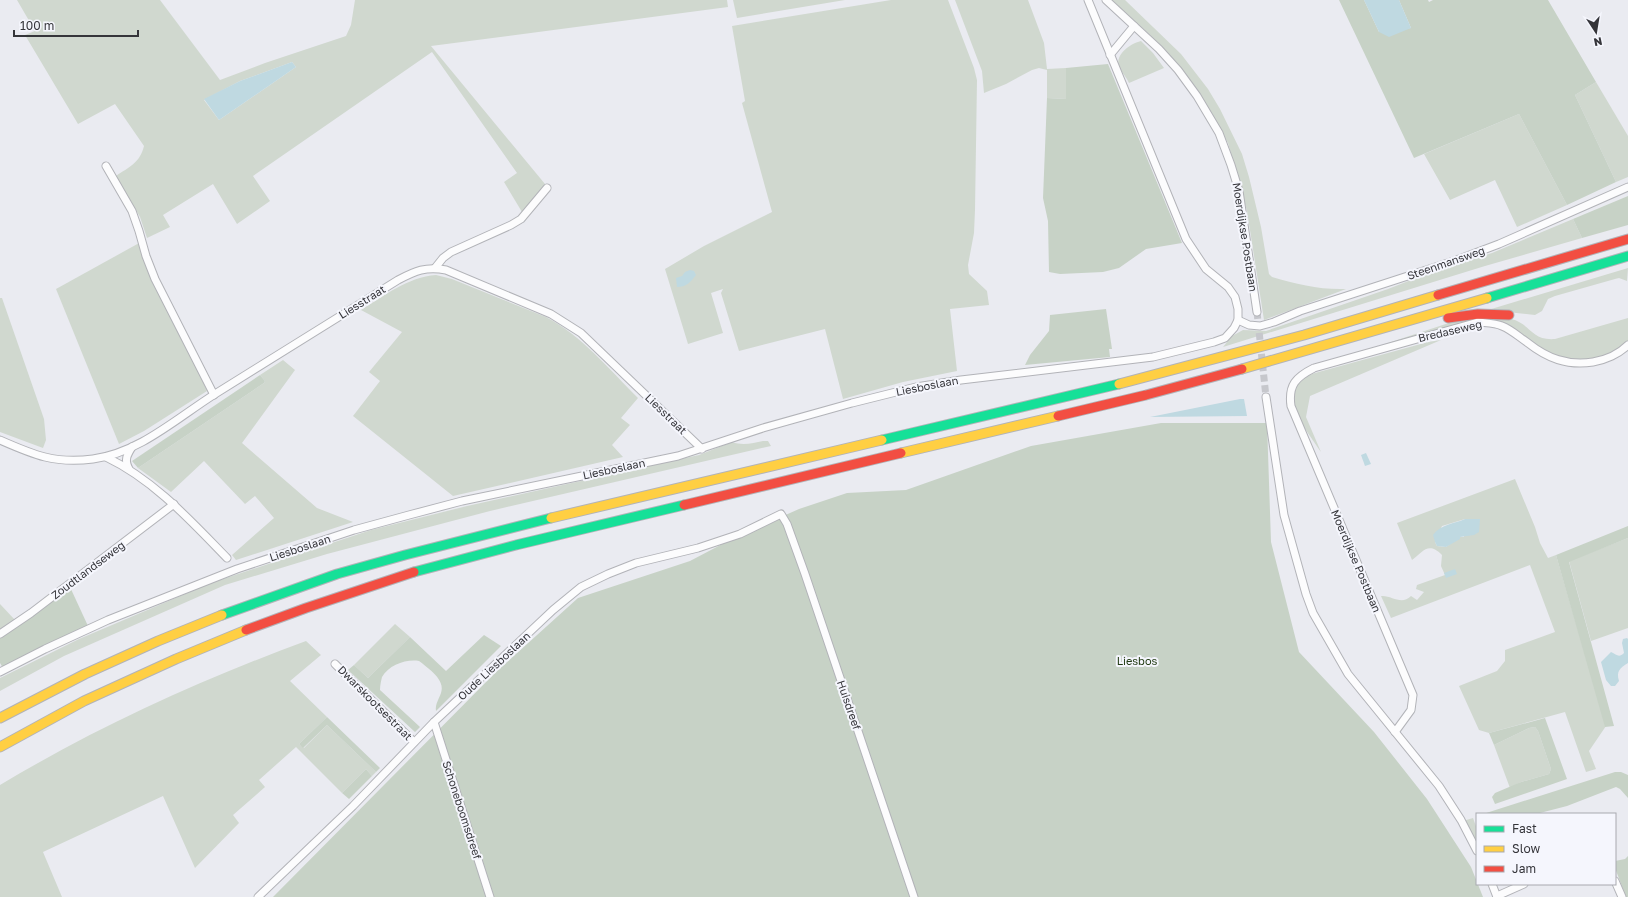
<svg xmlns="http://www.w3.org/2000/svg" width="1628" height="897" font-family="'Golos Text',sans-serif">
	<style>
		.green { fill: #d0d8cf; fill-rule: evenodd }
		.forest { fill: #c7d2c6 }
		.water { fill: #bfd9e1 }
		.lines { fill: none; stroke-linecap: round; stroke-linejoin: round }
		.street-tunnel { stroke: #c6c7cc; stroke-width: 7; stroke-dasharray: 7 3.5; stroke-linecap: butt }
		.street-casing { stroke: #b2b3b8; stroke-width: 9 }
		.fast-casing { stroke: #b2b3b8; stroke-width: 11 }
		.slow-casing { stroke: #b2b3b8; stroke-width: 11 }
		.jam-casing { stroke: #b2b3b8; stroke-width: 11 }
		.street { stroke: #fcfcfd; stroke-width: 7 }
		.fast { stroke: #16e098; stroke-width: 9 }
		.slow { stroke: #ffcf43; stroke-width: 9 }
		.jam { stroke: #f24e42; stroke-width: 9 }
		.labels { text-anchor: middle; stroke-width: 4; stroke-linejoin: round; paint-order: stroke }
		.street-label { font-size: 11px; fill: #35353a; stroke: #f5f6fd }
		.park-label { font-size: 11px; fill: #233c14; stroke: #f5f6fd }
	</style>
	<rect width="100%" height="100%" fill="#eaebf1"/>
	<g class="green">
		<path d="M17 0H160L220 80 265 63 346 36 351 25 355 0H727L728 7 431 46 545 184 522 212 504 182 517 173 432 52 253 176 270 201 237 224 213 184 163 215 170 227 147 238 140 217 116 176C129 167 140 163 144 146L115 104 78 124 25 35 35 31ZM292 62 296 67 219 120 204 100 240 81Z"/>
		<polygon points="733,0 845,0 737,18"/>
		<polygon points="891,0 948,0 974,68 977,80 975,210 974,233 968,265 969,274 987,291 989,305 950,309 957,371 903,382 843,399 825,329 739,351 721,293 723,289 711,293 723,333 688,344 665,269 704,246 772,212 742,103 745,101 732,26"/>
		<polygon points="955,0 1028,0 1044,43 1047,69 1066,68 1066,99 1047,98 1047,70 1039,68 1032,70 1006,84 984,93 982,71"/>
		<path d="M1111 0H1125L1181 54 1208 89 1220 109 1242 154 1249 177 1261 227 1269 274 1272 277C1297 284 1320 290 1346 289L1264 320 1247 211 1228 143 1193 84 1181 69 1167 52 1148 33Z"/>
		<path d="M1141 41 1153 53 1164 68 1129 83C1127 78 1123 74 1120 69 1113 56 1129 44 1141 41Z"/>
		<polygon points="1596,82 1628,136 1628,177 1616,182 1575,95"/>
		<polygon points="1519,114 1567,205 1517,227 1495,180 1450,200 1424,154"/>
		<polygon points="1573,219 1582,238 1485,266 1223,347 1232,336 1243,330 1266,331 1388,289 1429,273 1492,253"/>
		<polygon points="141,242 207,391 144,431 119,444 56,289"/>
		<polygon points="1628,268 1627,281 1619,278 1615,279 1555,296 1548,299 1542,311 1535,315 1488,310"/>
		<path d="M436 275 452 279 546 317C582 336 609 369 638 398L621 418 630 425 612 445 623 457 453 496 353 416 380 381 369 372 402 332 361 310C384 296 408 277 436 275Z"/>
		<polygon points="0,298 2,298 44,419 46,440 43,448 0,432"/>
		<path d="M1464 318C1477 318 1498 315 1511 319 1530 323 1531 341 1555 339L1628 318V342L1604 357 1581 362 1546 354 1517 331 1469 321 1382 345Z"/>
		<path d="M1441 340 1310 396 1306 417 1321 452C1306 429 1270 387 1315 373L1428 342Z"/>
		<polygon points="283,360 295,370 242,443 317,508 353,522 236,560 232,555 274,518 255,496 245,504 204,461 171,492 138,468 264,383 265,381 260,375"/>
		<path d="M763 441H768L771 446 490 511 327 554 225 585 64 656 0 691V678L79 639 211 583 371 530 467 506 699 455 732 442C743 446 753 443 763 441Z"/>
		<path d="M1515 479 1535 527 1540 543 1548 558 1556 555 1606 726 1589 751 1596 769 1586 772 1565 712 1489 733 1479 730 1459 686 1497 671 1505 661V650L1555 632 1530 565 1391 618 1381 596C1392 595 1401 606 1411 596L1417 600 1424 592 1416 589 1417 585 1445 575 1441 566 1442 555C1428 541 1423 552 1412 560L1397 523ZM1465 519 1464 537H1460L1446 547 1437 546 1435 542 1442 526Z"/>
		<polygon points="1628,538 1628,628 1591,641 1569,561"/>
		<polygon points="0,604 15,620 0,630"/>
		<polygon points="395,624 410,637 368,678 354,665"/>
		<path d="M306 641 321 655 290 681 327 717 299 744 304 748 327 725 376 772 372 776 366 769 342 793 296 747 259 780 265 787 233 815 239 823 195 868 163 796 43 852 62 897H0V785C97 727 200 680 306 641Z"/>
		<polygon points="1535,727 1538,731 1551,769 1549,774 1521,782 1510,788 1494,745 1529,728"/>
		<polygon points="1473,818 1477,829 1477,845 1463,821"/>
	</g>
	<g class="forest">
		<polygon points="1339,0 1364,0 1379,32 1411,28 1399,0 1428,0 1429,2 1433,0 1548,0 1596,82 1575,95 1616,182 1567,205 1519,114 1414,158"/>
		<polygon points="1108,64 1182,243 1146,249 1119,268 1103,272 1060,274 1049,272 1048,221 1043,198 1047,98 1066,99 1066,68"/>
		<polygon points="1628,196 1628,225 1582,238 1573,219"/>
		<polygon points="1106,309 1112,349 1109,349 1110,357 1025,365 1030,355 1049,331 1050,315"/>
		<polygon points="260,375 265,381 264,383 138,468 132,461"/>
		<polygon points="1161,423 1267,423 1271,542 1299,652 1374,732 1427,799 1471,867 1483,897 273,897 495,673 578,598 690,561 730,540 799,509 847,493 906,490 1031,446"/>
		<polygon points="1628,526 1628,538 1569,562 1614,726 1605,727 1556,555"/>
		<polygon points="70,587 88,626 3,668 0,663 0,638"/>
		<path d="M484 635 501 646 436 711C435 704 439 699 441 693 446 680 428 668 419 661 406 659 389 665 382 677 381 681 380 686 380 690L420 727 415 732 348 670 354 665 368 678 410 637 446 671Z"/>
		<polygon points="327,717 380,768 376,772 327,725 303,748 299,744"/>
		<polygon points="1545,718 1567,779 1495,804 1492,797 1495,793 1521,782 1549,774 1551,769 1538,731 1535,727 1529,728 1494,745 1489,733"/>
		<polygon points="366,769 372,776 349,799 342,793"/>
		<polygon points="1615,772 1621,772 1628,775 1628,798 1620,789 1616,787 1567,806 1536,814 1483,814"/>
		<polygon points="1628,856 1628,897 1626,897 1615,868 1615,861 1625,859"/>
	</g>
	<g class="water">
		<polygon points="1364,0 1399,0 1411,28 1389,37 1379,32"/>
		<polygon points="292,62 296,67 219,120 204,99 240,81"/>
		<path d="M690 270 694 271 696 275C690 283 686 287 677 287L676 278 682 276 685 272Z"/>
		<polygon points="1240,399 1244,399 1247,416 1150,417"/>
		<polygon points="1366,453 1371,464 1365,466 1361,455"/>
		<path d="M1465 519H1480L1479 532 1474 535 1460 537V539L1446 547 1437 546 1435 542 1433 535C1441 524 1454 524 1465 519Z"/>
		<polygon points="1455,569 1457,574 1446,578 1444,573"/>
		<path d="M1627 638 1628 639V663C1620 668 1616 671 1619 681L1615 686H1611L1606 680 1601 662 1611 652C1617 655 1619 658 1624 653L1622 643 1623 639Z"/>
	</g>
	<g class="lines">
		<polyline class="street-tunnel" points="1257,312 1266,397"/>
		<defs>
			<g id="street">
				<polyline points="1106,0 1159,49 1178,70 1197,96 1219,133 1231,165 1239,191 1257,312"/>
				<polyline points="1110,55 1134,26"/>
				<polyline points="106,166 132,211 139,231 146,256 155,279 214,395"/>
				<polyline points="435,268 443,258 451,252 511,225 521,219 547,188"/>
				<polyline points="1238,320 1249,325 1260,326 1274,322 1300,311 1454,261 1499,244 1628,187"/>
				<polyline points="1266,397 1284,515 1306,594 1313,613 1348,674 1439,786 1461,820 1477,851"/>
				<path d="M0 440C34 455 55 464 93 459 139 453 177 418 215 394 276 356 337 318 398 280 415 271 426 266 446 270L551 314 581 333 702 449"/>
				<path d="M106 457C154 480 190 520 227 558"/>
				<path d="M129 469C124 460 127 455 132 447"/>
				<polyline points="0,634 31,613 174,504"/>
				<polyline points="335,664 414,742"/>
				<polyline points="0,672 45,649 108,620 237,569 354,530 409,515 462,501 678,456 763,428 852,403 916,387 961,380 1153,357 1214,342 1225,338 1234,328 1238,320 1238,309 1235,297 1228,287 1206,269 1186,239 1088,0"/>
				<polyline points="434,722 490,897"/>
				<path d="M1395 732 1411 710 1413 695 1291 406C1288 385 1296 377 1314 368L1478 322C1486 323 1495 323 1502 326 1512 330 1519 337 1528 343 1547 358 1567 366 1593 362 1605 360 1619 354 1628 345"/>
				<polyline points="1615,881 1622,897"/>
				<polyline points="1492,884 1497,897"/>
				<polyline points="1497,896 1524,884"/>
				<polyline points="258,897 353,806 434,722 553,610 581,587 608,574 636,563 698,548 740,534 781,514 787,524 805,574 914,897"/>
			</g>
			<g id="fast">
				<polyline points="1487,298 1628,256"/>
				<polyline points="882,440 1119,384"/>
				<polyline points="414,572 516,545 684,505"/>
				<polyline points="222,615 337,574 405,555 551,518"/>
			</g>
			<g id="slow">
				<polyline points="1242,369 1487,298"/>
				<polyline points="1119,384 1304,335 1438,295"/>
				<polyline points="901,453 1058,416"/>
				<polyline points="551,518 882,440"/>
				<polyline points="0,718 85,674 158,641 222,615"/>
				<polyline points="0,747 84,701 176,659 246,630"/>
			</g>
			<g id="jam">
				<polyline points="1438,295 1628,239"/>
				<polyline points="1448,318 1478,314 1509,315"/>
				<polyline points="1058,416 1146,395 1242,369"/>
				<polyline points="684,505 901,453"/>
				<polyline points="246,630 306,608 414,572"/>
			</g>
		</defs>
		<use href="#street" class="street-casing"/>
		<use href="#fast" class="fast-casing"/>
		<use href="#slow" class="slow-casing"/>
		<use href="#jam" class="jam-casing"/>
		<use href="#street" class="street"/>
		<use href="#fast" class="fast"/>
		<use href="#slow" class="slow"/>
		<use href="#jam" class="jam"/>
	</g>
	<g class="labels">
		<g class="street-label">
			<text transform="translate(1245 237) rotate(81)" y="4">Moerdijkse Postbaan</text>
			<text transform="translate(1446 263) rotate(-19)" y="4">Steenmansweg</text>
			<text transform="translate(362 302) rotate(-32)" y="4">Liesstraat</text>
			<text transform="translate(1450 331) rotate(-13)" y="4">Bredaseweg</text>
			<text transform="translate(927 386) rotate(-11)" y="4">Liesboslaan</text>
			<text transform="translate(666 414) rotate(44)" y="4">Liesstraat</text>
			<text transform="translate(614 469) rotate(-12)" y="4">Liesboslaan</text>
			<text transform="translate(300 548) rotate(-18)" y="4">Liesboslaan</text>
			<text transform="translate(1356 561) rotate(67)" y="4">Moerdijkse Postbaan</text>
			<text transform="translate(88 570) rotate(-37)" y="4">Zoudtlandseweg</text>
			<text transform="translate(494 666) rotate(-43)" y="4">Oude Liesboslaan</text>
			<text transform="translate(375 703) rotate(45)" y="4">Dwarskootsestraat</text>
			<text transform="translate(849 705) rotate(71)" y="4">Huisdreef</text>
			<text transform="translate(462 810) rotate(72)" y="4">Schoneboomsdreef</text>
		</g>
		<g class="park-label">
			<text x="1137" y="665">Liesbos</text>
		</g>
	</g>
	<rect x="1476" y="813" width="140" height="72" fill="#f5f6fd" stroke="#a8a9af"/>
	<rect x="1484" y="826" width="20" height="6" fill="#16e098" stroke="#a8a9af"/>
	<text x="1512" y="833" font-size="12" fill="#35353a">Fast</text>
	<rect x="1484" y="846" width="20" height="6" fill="#ffcf43" stroke="#a8a9af"/>
	<text x="1512" y="853" font-size="12" fill="#35353a">Slow</text>
	<rect x="1484" y="866" width="20" height="6" fill="#f24e42" stroke="#a8a9af"/>
	<text x="1512" y="873" font-size="12" fill="#35353a">Jam</text>
	<g transform="translate(1596 32) rotate(168)" stroke="#f5f6fd" stroke-width="3" paint-order="stroke">
	<path d="M0-3L7 15L0 10L-7 15Z" fill="#35353a"/>
	<text y="-6" font-size="11" font-weight="bold" text-anchor="middle" fill="#35353a">N</text>
	</g>
	<path d="M14 30v6h124v-6" fill="none" stroke="#35353a" stroke-width="2"/>
	<text x="20" y="30" font-size="12" fill="#35353a" stroke="#f5f6fd" stroke-width="3" paint-order="stroke">100 m</text>
</svg>
